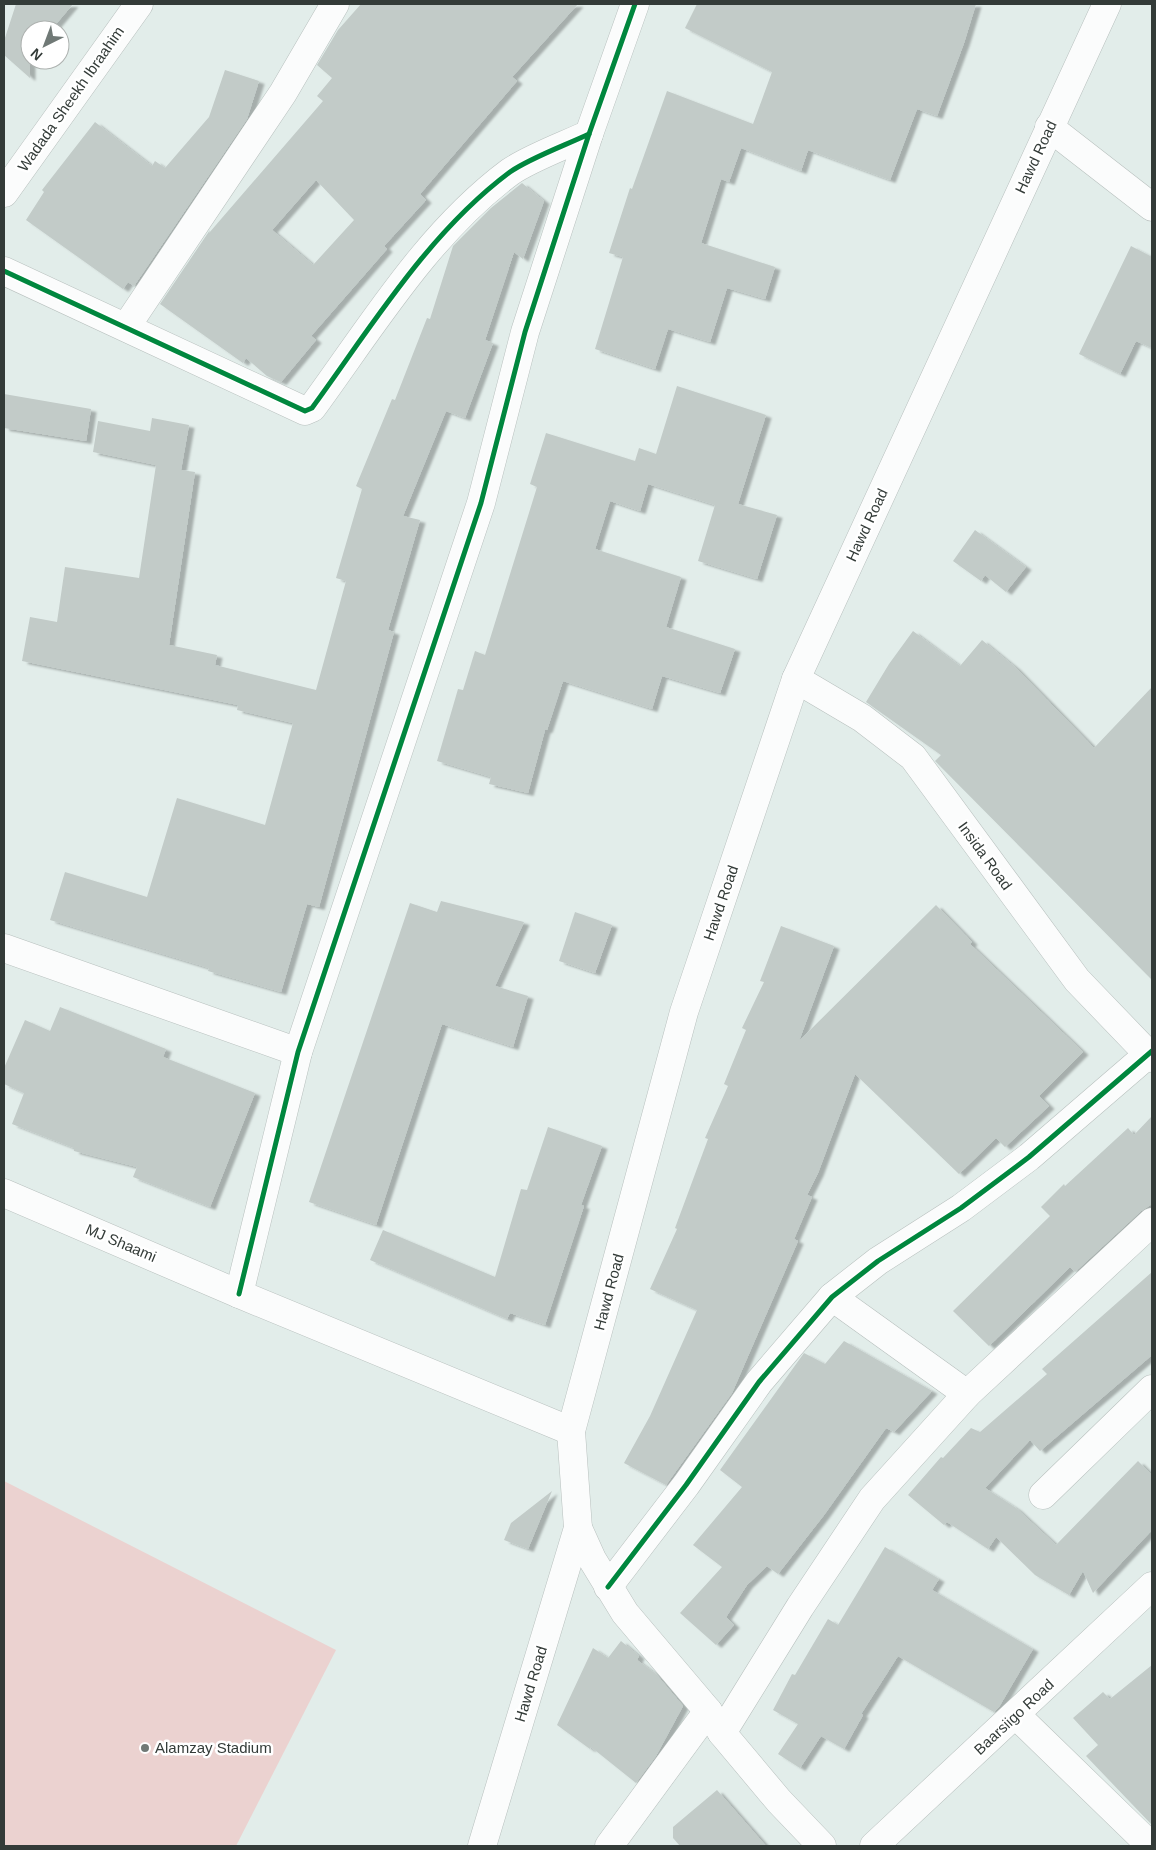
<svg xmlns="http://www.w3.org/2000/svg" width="1156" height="1850" font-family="Arial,sans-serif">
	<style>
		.green { fill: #ebd2d0 }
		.building { fill: #c2cbc8; fill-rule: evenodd; filter: url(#shadow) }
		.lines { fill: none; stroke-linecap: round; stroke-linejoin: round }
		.minor-casing { stroke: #b8c0be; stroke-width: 29 }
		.tertiary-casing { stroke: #b8c0be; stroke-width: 29 }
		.secondary-casing { stroke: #b8c0be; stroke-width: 29 }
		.minor { stroke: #fbfcfc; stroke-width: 28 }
		.tertiary { stroke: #fbfcfc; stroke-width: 28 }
		.secondary { stroke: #fbfcfc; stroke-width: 28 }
		.cycleway-casing { stroke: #fff; stroke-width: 8 }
		.cycleway { stroke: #00873e; stroke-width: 5 }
		.poi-dot { fill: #707976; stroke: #fff; stroke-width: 2 }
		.labels { text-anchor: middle; stroke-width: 5; stroke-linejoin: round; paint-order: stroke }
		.street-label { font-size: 15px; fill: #333b38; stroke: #fff }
		.poi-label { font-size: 15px; fill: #333b38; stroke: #fff; text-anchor: start }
	</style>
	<defs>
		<filter id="shadow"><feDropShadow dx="5.5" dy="3" stdDeviation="1" flood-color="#0004"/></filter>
	</defs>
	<rect width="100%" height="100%" fill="#e2edea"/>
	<polygon class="green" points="4,1481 336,1650 236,1846 4,1846"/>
	<g class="building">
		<polygon points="16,4 73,4 51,30 30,30 30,78 4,55 4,41"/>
		<path d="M361 4H578L512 77 517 81 420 194 426 200 384 246 387 249 311 336 316 340 281 382 267 376 246 358 243 363 160 304 210 230 209 233 323 101 317 96 332 78 317 65 338 30ZM316 180 354 220 313 265 272 230Z"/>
		<polygon points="697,4 976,4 964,43 937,116 917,109 890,180 808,150 801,171 741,148 729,182 721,179 701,243 775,267 765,299 727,288 710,342 668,329 655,369 595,349 623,257 609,253 630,188 632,189 667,91 753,124 772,72 685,28"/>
		<polygon points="225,70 259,81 247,119 134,286 128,282 123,289 26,220 44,192 42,190 95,122 152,166 155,161 165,168 209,117"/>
		<polygon points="522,183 544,201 523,259 514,252 485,340 493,343 465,418 446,411 403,516 420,520 388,630 394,632 319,907 307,904 281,992 208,971 209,968 50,920 65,872 147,897 177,798 265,825 293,723 237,710 238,705 22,661 30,617 57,622 65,567 139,578 156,465 93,452 98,421 150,431 152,418 189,425 181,470 195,472 169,645 217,655 215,665 316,690 346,581 336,578 362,489 356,486 392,399 395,400 427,318 430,319 453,246 491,208"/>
		<polygon points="1131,246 1152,257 1152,348 1136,341 1120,374 1079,354"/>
		<polygon points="677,386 766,415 738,504 777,515 757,579 698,561 715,505 648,484 640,511 610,501 595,549 681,577 666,627 735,649 720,693 662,676 652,709 563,681 547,730 545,730 528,793 489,784 491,777 437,761 458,689 463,690 475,651 485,655 537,487 530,484 546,433 635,461 639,448 656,454"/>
		<polygon points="4,394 91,409 86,441 4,428"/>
		<polygon points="975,530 1026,567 1006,592 985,575 981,581 953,561"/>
		<polygon points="913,631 960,666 982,640 1015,667 1094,748 1152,687 1152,980 935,761 941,755 866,702 889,664"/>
		<polygon points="441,901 524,922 495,986 528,996 513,1047 442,1024 376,1225 309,1202 410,903 437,912"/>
		<polygon points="936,905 972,942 970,944 1083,1052 1039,1096 1049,1106 1005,1147 996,1138 959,1174 855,1074 818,1173 807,1195 812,1197 794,1239 798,1241 732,1393 666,1485 624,1463 650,1416 697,1310 650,1289 677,1229 675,1228 708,1139 705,1138 728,1086 724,1084 746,1030 742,1028 764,982 760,981 781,926 834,946 799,1041"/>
		<polygon points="575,912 612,925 595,973 559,961"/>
		<polygon points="60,1007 166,1049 163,1057 255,1093 210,1207 133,1177 137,1167 74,1151 74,1148 12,1124 24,1093 4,1084 4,1068 25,1020 50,1031"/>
		<polygon points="1152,1116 1152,1204 1141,1211 1075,1272 1070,1267 989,1346 953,1311 1050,1216 1041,1207 1064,1184 1065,1186 1128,1128 1134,1135"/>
		<polygon points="548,1127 602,1146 581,1205 584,1206 545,1325 510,1313 507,1319 370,1260 383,1230 495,1277 521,1189 527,1190"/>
		<polygon points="1152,1272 1152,1355 1040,1451 1030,1440 985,1488 1016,1508 1056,1545 1138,1461 1152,1475 1152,1530 1093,1593 1083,1571 1069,1595 1035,1575 996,1537 988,1549 947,1522 944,1525 908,1495 941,1457 943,1458 971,1428 980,1432 1047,1374 1042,1369"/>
		<polygon points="844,1341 932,1391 894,1432 886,1428 824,1515 778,1574 767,1566 747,1585 726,1617 734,1625 716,1645 680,1613 722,1567 693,1545 742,1487 720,1470 804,1353 825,1364"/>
		<polygon points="552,1491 528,1549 504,1540 511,1523"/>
		<polygon points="885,1547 939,1579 932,1590 1033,1649 999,1707 994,1712 898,1656 861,1714 863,1715 844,1749 821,1736 800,1768 778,1754 798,1724 773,1710 792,1674 795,1675 828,1619 838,1625"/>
		<polygon points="621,1641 639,1656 637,1660 656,1674 683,1706 656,1756 636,1783 591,1747 590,1749 557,1725 593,1648 608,1658"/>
		<polygon points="1152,1665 1152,1825 1086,1756 1098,1745 1073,1718 1103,1692 1110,1699"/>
		<polygon points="717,1790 766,1846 680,1846 673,1838 673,1827"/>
	</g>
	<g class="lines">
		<defs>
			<g id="minor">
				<polyline points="1049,127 1152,207"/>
				<polyline points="4,193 139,4"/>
				<path d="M4 271 305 411 312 408C372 326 428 233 510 172 530 158 566 145 589 134"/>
				<polyline points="126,327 283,93 335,4"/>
				<polyline points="796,679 862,718 913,757 1077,980 1152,1058"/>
				<polyline points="4,948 298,1052"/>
				<polyline points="4,1193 239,1294 571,1431"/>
				<polyline points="239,1294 298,1052 481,503 525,332 589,134 635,4"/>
				<polyline points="832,1297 967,1394"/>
				<polyline points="1043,1495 1152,1389"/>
				<polyline points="578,1528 592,1559 625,1613 708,1711 722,1733 779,1801 822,1846"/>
				<polyline points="608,1587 686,1485 759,1382 832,1297 878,1261 961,1208 1029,1157 1152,1051"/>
				<polyline points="1016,1715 1151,1846"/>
				<polyline points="722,1733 800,1607 872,1499 967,1394 1152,1222"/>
				<polyline points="609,1846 708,1711"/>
			</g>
			<polyline id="tertiary" points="874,1846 1152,1586"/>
			<polyline id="secondary" points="482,1846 578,1528 571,1431 684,1012 796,679 1107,4"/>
		</defs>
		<use href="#minor" class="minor-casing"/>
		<use href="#tertiary" class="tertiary-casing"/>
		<use href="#secondary" class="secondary-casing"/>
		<use href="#minor" class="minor"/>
		<use href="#tertiary" class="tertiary"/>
		<use href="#secondary" class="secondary"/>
		<defs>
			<g id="cycleway">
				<path d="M4 271 305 411 312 408C372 326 428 233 510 172 530 158 566 145 589 134"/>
				<polyline points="239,1294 298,1052 481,503 525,332 589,134 635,4"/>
				<polyline points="608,1587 686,1485 759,1382 832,1297 878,1261 961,1208 1029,1157 1152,1051"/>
			</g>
		</defs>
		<use href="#cycleway" class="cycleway-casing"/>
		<use href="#cycleway" class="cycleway"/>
	</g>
	<circle class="poi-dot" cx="145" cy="1748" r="5"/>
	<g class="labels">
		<g class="street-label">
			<text transform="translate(71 99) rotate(-55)" y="5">Wadada Sheekh Ibraahim</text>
			<text transform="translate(1036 157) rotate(-65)" y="5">Hawd Road</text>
			<text transform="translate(867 525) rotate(-65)" y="5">Hawd Road</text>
			<text transform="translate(985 856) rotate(54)" y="5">Insida Road</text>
			<text transform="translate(721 903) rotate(-71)" y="5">Hawd Road</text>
			<text transform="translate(121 1243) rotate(23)" y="5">MJ Shaami</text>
			<text transform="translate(609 1292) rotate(-75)" y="5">Hawd Road</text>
			<text transform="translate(531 1684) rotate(-73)" y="5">Hawd Road</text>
			<text transform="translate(1014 1717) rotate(-43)" y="5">Baarsiigo Road</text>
		</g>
		<g class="poi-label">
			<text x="155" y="1753">Alamzay Stadium</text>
		</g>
	</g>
	<rect width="1156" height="1850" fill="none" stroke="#333b38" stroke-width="10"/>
	<g transform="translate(45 45) rotate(222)"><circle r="24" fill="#ffffff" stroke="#adb1af"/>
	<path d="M0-4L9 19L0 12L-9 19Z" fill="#707976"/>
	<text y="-8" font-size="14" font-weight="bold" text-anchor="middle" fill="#333b38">N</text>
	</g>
</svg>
